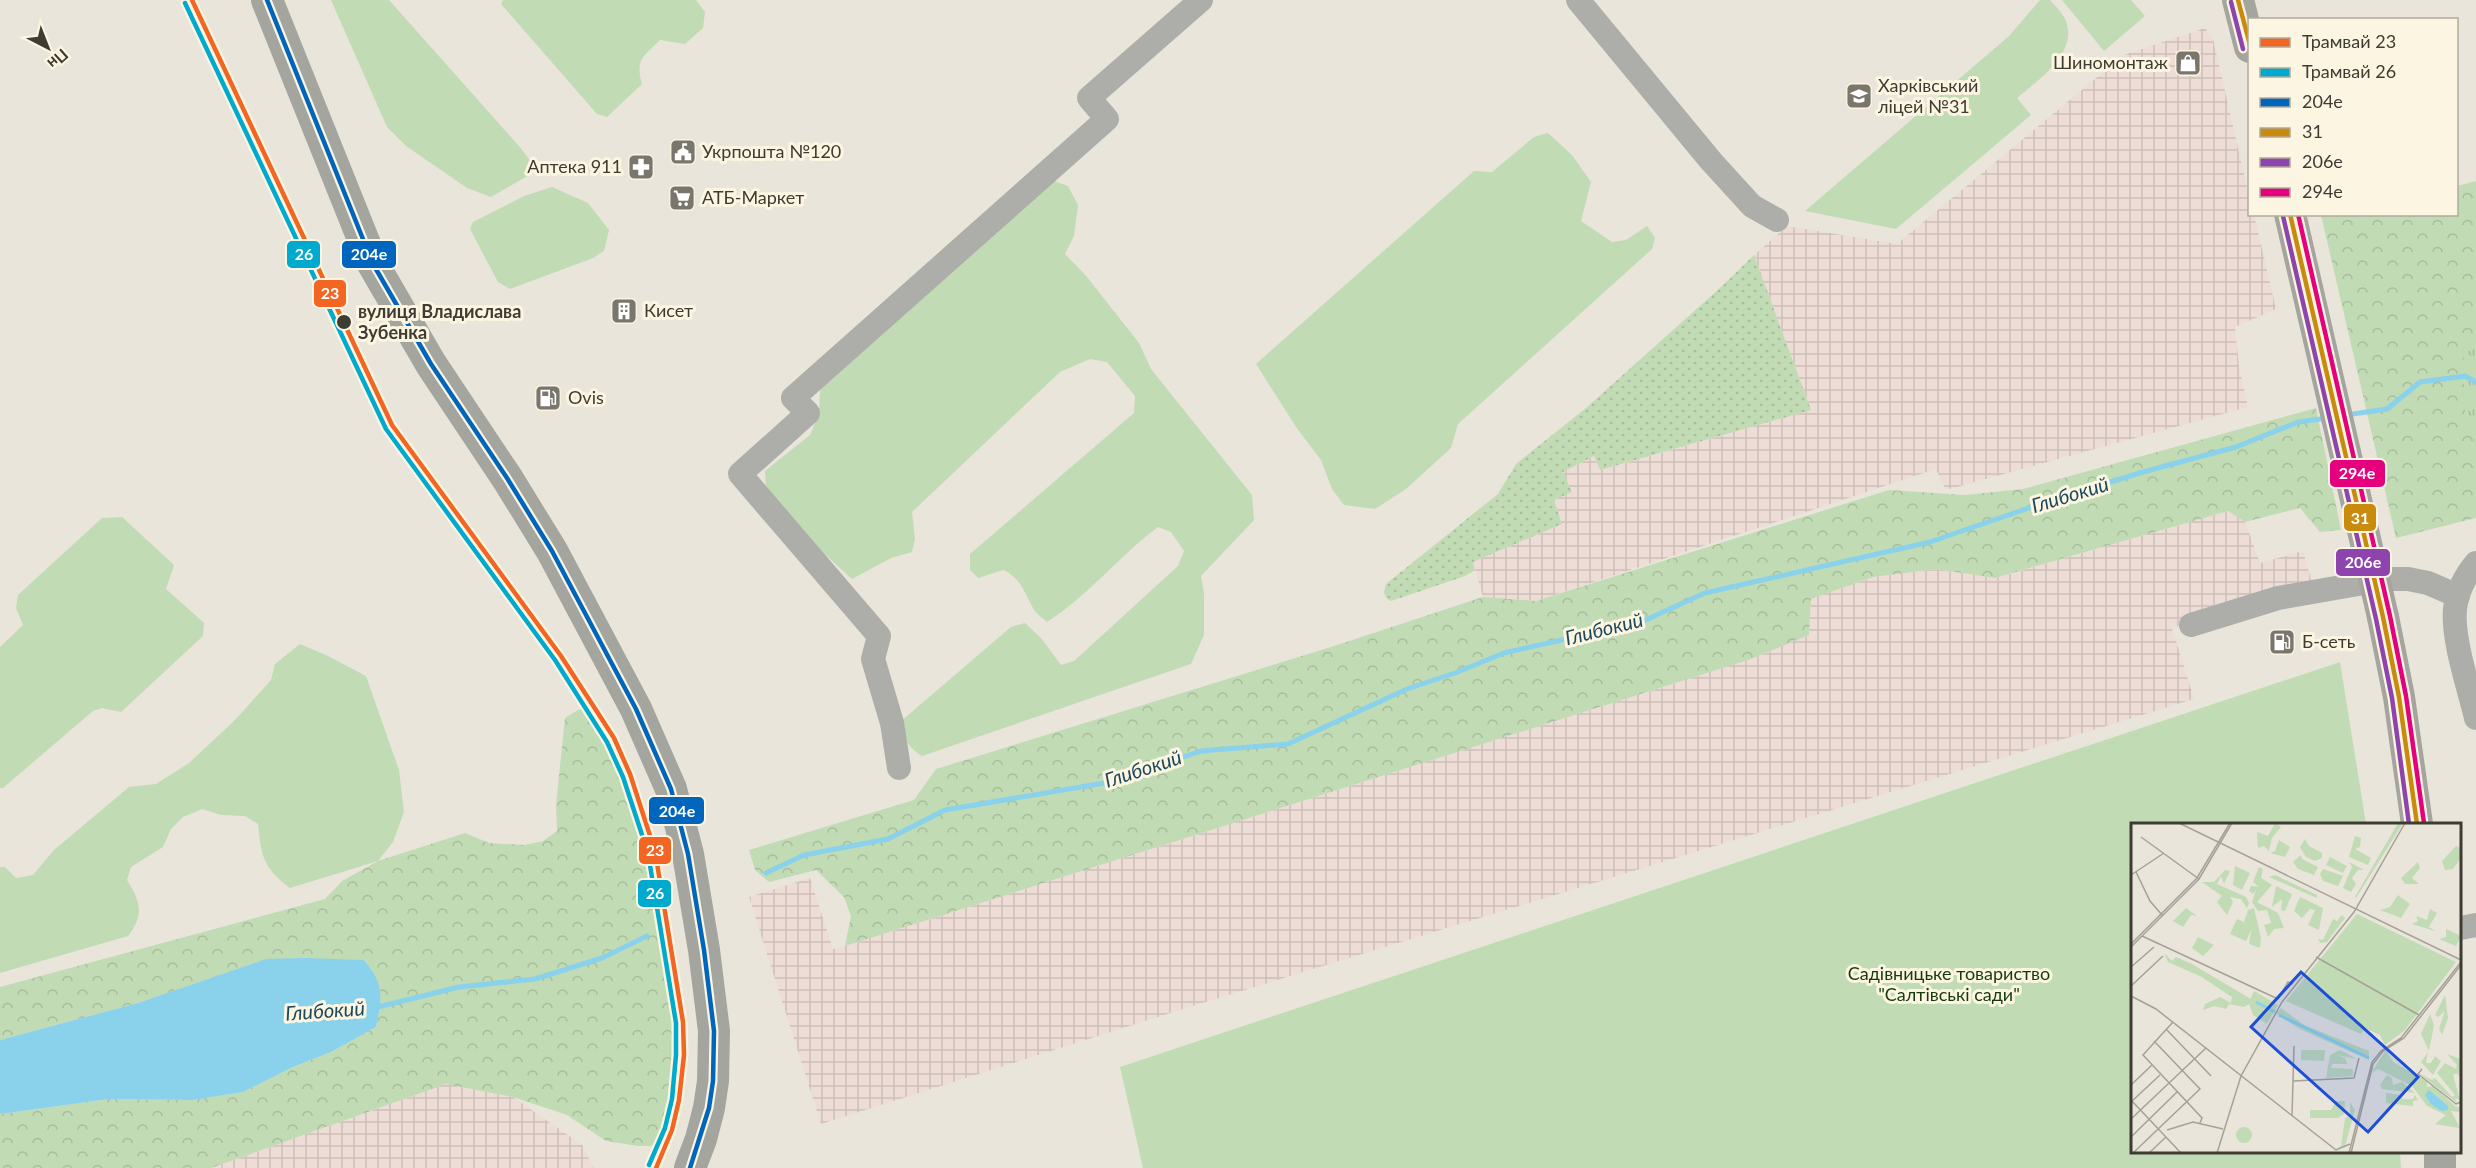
<svg xmlns="http://www.w3.org/2000/svg" width="2476" height="1168" font-family="Lato,sans-serif">
	<style>
		.industrial { fill: url(#industrial-grid) }
		.grass { fill: url(#grass-dots) }
		.forest { fill: url(#forest-crowns) }
		.park { fill: url(#park-tufts) }
		.garden { fill: #c1dbb4 }
		.water { fill: #8ad1ec }
		.lines { fill: none; stroke-linecap: round; stroke-linejoin: round }
		.stream { stroke: #8ad1ec; stroke-width: 5 }
		.minor { stroke: #adaeaa; stroke-width: 24 }
		.major { stroke: #a5a5a0; stroke-width: 32 }
		.major-bridge { stroke: #a5a5a0; stroke-width: 32 }
		.bus-1-casing { stroke: #fcf5e1; stroke-width: 9 }
		.bus-2-casing { stroke: #fcf5e1; stroke-width: 9 }
		.bus-3-casing { stroke: #fcf5e1; stroke-width: 9 }
		.bus-4-casing { stroke: #fcf5e1; stroke-width: 9 }
		.bus-1 { stroke: #0065bd; stroke-width: 4.5 }
		.bus-2 { stroke: #c98b0d; stroke-width: 4.5 }
		.bus-3 { stroke: #8e44ad; stroke-width: 4.5 }
		.bus-4 { stroke: #e5007d; stroke-width: 4.5 }
		.tram-1-casing { stroke: #fcf5e1; stroke-width: 9 }
		.tram-2-casing { stroke: #fcf5e1; stroke-width: 9 }
		.tram-1 { stroke: #f26522; stroke-width: 4.5 }
		.tram-2 { stroke: #00a9ce; stroke-width: 4.5 }
		.stop-dot { fill: #3e3b33; stroke: #fcf5e1; stroke-width: 2 }
		.labels { text-anchor: middle; stroke-width: 6; stroke-linejoin: round; paint-order: stroke }
		.poi-label { font-size: 18px; fill: #3e3b33; stroke: #fcf5e1; text-anchor: start }
		.stop-label { font-size: 18px; font-weight: bold; fill: #3e3b33; stroke: #fcf5e1; text-anchor: start }
		.park-label { font-size: 18px; fill: #153b0c; stroke: #fcf5e1 }
		.water-label { font-size: 20px; font-style: italic; fill: #1b485a; stroke: #fcf5e1 }
		.inset-river { fill: none; stroke: #8ad1ec; stroke-width: 3 }
		.inset-road { fill: none; stroke: #a5a197; stroke-width: 1.5 }
		.view { fill: #1d4ed8; fill-opacity: 0.15; stroke: #1d4ed8; stroke-width: 3 }
		.inset-edge { fill: none; stroke: #3e3b33; stroke-width: 3 }
		.line-badge { stroke: #fcf5e1; stroke-width: 2 }
		.badge-label { font-size: 16px; text-anchor: middle; font-weight: bold; fill: #fff }
	</style>
	<defs>
		<pattern id="industrial-grid" width="8" height="8" patternUnits="userSpaceOnUse" patternTransform="scale(1.5)"><rect width="8" height="8" fill="#eeddd7"/><path d="M0 4h8M4 0v8" fill="none" stroke="#cdbfb9"/></pattern>
		<pattern id="grass-dots" width="8" height="8" patternUnits="userSpaceOnUse" patternTransform="scale(1.5)"><rect width="8" height="8" fill="#c1dbb4"/><path d="M2 2h.1M6 6h.1" fill="none" stroke="#a7bd9b" stroke-width="1.8" stroke-linecap="round"/></pattern>
		<pattern id="forest-crowns" width="20" height="18" patternUnits="userSpaceOnUse" patternTransform="scale(1.5)"><rect width="20" height="18" fill="#c1dbb4"/><path d="M2 6a3 3 0 1 1 6 0M12 15a3 3 0 1 1 6 0" fill="none" stroke="#a7bd9b"/></pattern>
		<pattern id="park-tufts" width="24" height="20" patternUnits="userSpaceOnUse" patternTransform="scale(1.5)"><rect width="24" height="20" fill="#c1dbb4"/><path d="M3 7l-1-3M5 7V3M7 7l1-3M15 17l-1-3M17 17v-4M19 17l1-3" fill="none" stroke="#a7bd9b"/></pattern>
	</defs>
	<rect width="100%" height="100%" fill="#e9e5da"/>
	<g class="industrial">
		<polygon points="2205,28 2213,39 2249,196 2250,214 2254,215 2276,309 2235,327 2239,366 2248,407 1946,490 1936,469 1536,601 1483,597 1473,562 1562,524 1554,500 1563,472 1594,456 1601,470 1811,410 1754,255 1787,226 1897,244 2124,55"/>
		<polygon points="2228,511 2245,522 2260,563 2303,551 2313,586 2172,628 2194,699 1183,1009 821,1124 749,897 810,878 833,949 845,946 1751,659 1809,635 1811,599 1873,577 1936,569 1996,578"/>
		<polygon points="446,1084 513,1097 582,1145 594,1168 211,1168"/>
	</g>
	<polygon class="grass" points="1754,255 1811,410 1600,470 1594,456 1563,472 1572,492 1554,500 1562,524 1473,562 1475,570 1465,576 1391,601 1387,599 1384,593 1386,584 1498,494 1516,464 1586,408 1720,288"/>
	<g class="forest">
		<polygon points="2476,181 2476,518 2396,538 2321,215 2456,214 2457,186"/>
		<polygon points="2316,408 2341,530 2320,532 2300,508 2245,522 2228,511 1995,578 1936,569 1873,577 1811,599 1809,635 1751,659 845,946 851,916 844,897 816,870 769,882 755,870 749,850 914,800 936,769 1331,647 1483,597 1536,601 1889,490 1965,495 2023,489"/>
		<path d="M591 709 609 736 637 799 651 851 680 1027 678 1072 664 1141 650 1146H638L606 1141 567 1115 513 1097 446 1084 211 1168H0V1114L109 1099 193 1100 243 1092 293 1067 331 1052 376 1027C383 997 384 984 364 960L267 959 138 1003 0 1040V987L325 899 342 881 378 861 465 833 489 843 525 845 543 841 557 831 556 805 565 718 578 710Z"/>
	</g>
	<polygon class="park" points="2476,336 2476,448 2465,411 2463,342"/>
	<g class="garden">
		<polygon points="331,0 389,0 519,146 532,163 529,175 491,197 467,188 406,146 387,127"/>
		<path d="M503 0H696L705 12 703 28 685 44 660 40C643 57 635 59 642 84L607 117 597 114 501 4Z"/>
		<path d="M2040 0H2050C2055 6 2062 12 2065 19 2080 52 2038 80 2017 98L2031 115 1896 229 1805 211 2009 36Z"/>
		<polygon points="2062,0 2131,0 2145,16 2104,51"/>
		<polygon points="1548,133 1572,155 1591,182 1581,221 1612,242 1626,240 1647,226 1655,238 1652,249 1458,424 1451,448 1406,489 1375,509 1344,505 1332,489 1321,460 1296,427 1256,364 1474,171 1492,172 1534,137"/>
		<path d="M1054 181 1068 186 1078 205 1074 236 1065 254 1087 277 1139 343 1151 369 1252 495 1254 520 1201 576 1204 593V635L1191 664 922 756C907 746 904 740 900 722L1011 627 1025 623 1041 638 1061 665 1074 661 1178 566 1184 551 1171 532 1158 527C1119 556 1088 596 1047 622 1043 618 1036 614 1033 608 1025 593 1020 577 1003 570L978 578 970 570V554L1134 413 1135 396 1107 362 1090 359 1060 372 912 512 915 539 912 552 891 558 852 579 816 546 766 487 765 471 810 435 819 414 820 390Z"/>
		<polygon points="552,187 588,203 609,230 604,251 593,258 510,289 498,282 470,229 473,222 524,196"/>
		<polygon points="122,517 174,565 166,589 204,623 203,636 121,712 102,708 93,711 3,788 0,788 0,647 23,625 16,608 18,595 102,518"/>
		<path d="M300 644 328 656 366 676 399 770 404 812 393 842 378 861 290 888C263 868 261 855 258 824L245 816 221 815 202 809 183 817 171 829 163 847 131 867 127 880C140 901 145 914 128 936L0 973V867H5L16 878 33 875 54 850 129 787 156 784 189 763 235 720 271 680 275 664Z"/>
		<polygon points="2340,662 2366,824 2132,824 2132,1152 2400,1152 2401,1168 1143,1168 1120,1067"/>
	</g>
	<path class="water" d="M305 958 364 960C384 983 383 997 376 1027L331 1052 293 1067 243 1092 193 1100 109 1099 0 1114V1040L138 1003 266 959Z"/>
	<g class="lines">
		<g class="stream">
			<polyline points="2346,415 2387,409 2420,382 2465,376 2476,382"/>
			<polyline points="766,873 804,855 888,839 945,810 1110,782 1201,751 1288,744 1407,689 1455,673 1504,653 1641,622 1705,593 1930,542 2052,500 2143,472 2236,447 2298,422 2328,418"/>
			<polyline points="374,1008 459,987 535,979 602,958 647,936"/>
		</g>
		<g class="minor">
			<polyline points="1578,0 1711,161 1752,206 1777,220"/>
			<path d="M2476 563C2466 575 2457 592 2455 609 2452 639 2469 688 2476 718"/>
			<polyline points="2191,625 2278,598 2387,579 2408,579 2428,583 2458,596"/>
			<polyline points="899,768 892,723 873,659 879,636 740,474 808,413 793,398 1107,119 1089,98 1201,0"/>
			<polyline points="2460,928 2476,925"/>
		</g>
		<g class="major">
			<polyline points="267,0 373,264 431,364 507,478 552,551 636,709 671,789 688,854 704,950 714,1031 713,1081 709,1108 701,1139 690,1168"/>
			<polyline points="2238,0 2250,47"/>
			<polyline points="2383,617 2399,697 2417,824"/>
			<polyline points="2440,1152 2440,1168"/>
		</g>
		<polyline class="major-bridge" points="2290,214 2383,617"/>
		<defs>
			<polyline id="bus-1" points="267,0 373,264 431,364 507,478 552,551 636,709 671,789 688,854 704,950 714,1031 713,1081 709,1108 690,1168"/>
			<g id="bus-2">
				<polyline points="2238,0 2250,45"/>
				<polyline points="2290,214 2383,617 2399,697 2417,824"/>
			</g>
			<g id="bus-3">
				<polyline points="2231,2 2243,49"/>
				<polyline points="2283,216 2376,619 2392,698 2409,824"/>
			</g>
			<polyline id="bus-4" points="2298,214 2390,616 2406,696 2424,823"/>
		</defs>
		<use href="#bus-1" class="bus-1-casing"/>
		<use href="#bus-2" class="bus-2-casing"/>
		<use href="#bus-3" class="bus-3-casing"/>
		<use href="#bus-4" class="bus-4-casing"/>
		<use href="#bus-1" class="bus-1"/>
		<use href="#bus-2" class="bus-2"/>
		<use href="#bus-3" class="bus-3"/>
		<use href="#bus-4" class="bus-4"/>
		<defs>
			<polyline id="tram-1" points="192,0 392,425 561,656 614,738 630,774 655,851 683,1022 684,1055 679,1100 672,1130 656,1168"/>
			<polyline id="tram-2" points="185,3 386,429 555,660 607,742 623,777 648,853 676,1023 676,1055 672,1099 665,1128 649,1165"/>
		</defs>
		<use href="#tram-1" class="tram-1-casing"/>
		<use href="#tram-2" class="tram-2-casing"/>
		<use href="#tram-1" class="tram-1"/>
		<use href="#tram-2" class="tram-2"/>
	</g>
	<defs>
		<symbol id="shop-square" viewBox="-11 -11 22 22"><rect x="-9" y="-9" width="18" height="18" rx="4" fill="#7a766d" stroke="#fcf5e1"/><path d="M-5-2.5h2.3a2.7 3.5 0 0 1 5.4 0H5L5.5 6h-11ZM-1.5-2.5h3a1.5 2.3 0 0 0-3 0Z" fill="#fff"/></symbol>
		<symbol id="school-square" viewBox="-11 -11 22 22"><rect x="-9" y="-9" width="18" height="18" rx="4" fill="#7a766d" stroke="#fcf5e1"/><path d="M0-5L7-2L0 1L-7-2ZM-4 1L0 2.5L4 1V4Q0 6-4 4Z" fill="#fff"/></symbol>
		<symbol id="civic-square" viewBox="-11 -11 22 22"><rect x="-9" y="-9" width="18" height="18" rx="4" fill="#7a766d" stroke="#fcf5e1"/><path d="M-.6-6.5H3V-4.5H.6V-3L4-1V1h2V6H-6V1h2V-1L-.6-3ZM-1.2 2.5V6h2.4V2.5Z" fill="#fff"/></symbol>
		<symbol id="pharmacy-square" viewBox="-11 -11 22 22"><rect x="-9" y="-9" width="18" height="18" rx="4" fill="#7a766d" stroke="#fcf5e1"/><path d="M-2-6h4v4h4v4h-4v4h-4v-4h-4v-4h4Z" fill="#fff"/></symbol>
		<symbol id="supermarket-square" viewBox="-11 -11 22 22"><rect x="-9" y="-9" width="18" height="18" rx="4" fill="#7a766d" stroke="#fcf5e1"/><path d="M-6-5.5h2.5l.6 2H6L4.5 2H-2.5L-4.4-4H-6ZM-1.5 3.2a1.3 1.3 0 1 0 .1 0ZM3 3.2a1.3 1.3 0 1 0 .1 0Z" fill="#fff"/></symbol>
		<symbol id="building-square" viewBox="-11 -11 22 22"><rect x="-9" y="-9" width="18" height="18" rx="4" fill="#7a766d" stroke="#fcf5e1"/><path d="M-4-6H4V6H1V3H-1V6H-4ZM-2.5-4.3h1.7v1.8h-1.7ZM.8-4.3h1.7v1.8H.8ZM-2.5-1h1.7V.8h-1.7ZM.8-1h1.7V.8H.8Z" fill="#fff"/></symbol>
		<symbol id="fuel-square" viewBox="-11 -11 22 22"><rect x="-9" y="-9" width="18" height="18" rx="4" fill="#7a766d" stroke="#fcf5e1"/><path d="M-5.5-6h7V0h2V4h1.3V-2.5L3-4.5l.8-.8L6-3V5H2.5V1h-1V6h-7ZM-4.2-4.7v3.2H.2V-4.7Z" fill="#fff"/></symbol>
	</defs>
	<g fill-rule="evenodd">
		<use href="#shop-square" x="2173" y="48" width="30" height="30"/>
		<use href="#school-square" x="1844" y="81" width="30" height="30"/>
		<use href="#civic-square" x="668" y="137" width="30" height="30"/>
		<use href="#pharmacy-square" x="626" y="152" width="30" height="30"/>
		<use href="#supermarket-square" x="667" y="183" width="30" height="30"/>
		<use href="#building-square" x="609" y="296" width="30" height="30"/>
		<use href="#fuel-square" x="533" y="383" width="30" height="30"/>
		<use href="#fuel-square" x="2267" y="627" width="30" height="30"/>
	</g>
	<circle class="stop-dot" cx="344" cy="322" r="8"/>
	<g class="labels">
		<g class="poi-label">
			<text x="2168" y="69" text-anchor="end">Шиномонтаж</text>
			<text x="1878" y="92">Харківський<tspan x="1878" dy="21">ліцей №31</tspan></text>
			<text x="702" y="158">Укрпошта №120</text>
			<text x="622" y="173" text-anchor="end">Аптека 911</text>
			<text x="702" y="204">АТБ-Маркет</text>
			<text x="644" y="317">Кисет</text>
			<text x="568" y="404">Ovis</text>
			<text x="2302" y="648">Б-сеть</text>
		</g>
		<g class="stop-label">
			<text x="358" y="318">вулиця Владислава<tspan x="358" dy="21">Зубенка</tspan></text>
		</g>
		<g class="park-label">
			<text x="1949" y="980">Садівницьке товариство<tspan x="1949" dy="21">"Салтівські сади"</tspan></text>
		</g>
		<g class="water-label">
			<text transform="translate(2070 495) rotate(-17)" y="7">Глибокий</text>
			<text transform="translate(1604 629) rotate(-14)" y="7">Глибокий</text>
			<text transform="translate(1143 769) rotate(-18)" y="7">Глибокий</text>
			<text transform="translate(325 1011) rotate(-4)" y="7">Глибокий</text>
		</g>
	</g>
	<g transform="translate(2131 823)">
		<rect width="330" height="330" fill="#e9e5da"/>
		<path d="M123 168 147 182 136 201 122 192 118 181 113 184 98 181 95 186 83 183 72 187 74 181 89 174 100 180 101 173 119 177ZM150 185 173 202 238 228V237L169 206 145 191ZM255 227 262 239 296 258V264L302 263 325 284H330V289L320 288 329 305 304 301 315 292 296 283 281 263 247 246 240 250Z" fill="#c1dbb4"/>
		<path d="M33 130 41 138 45 134 61 141 125 179 99 173 71 154 37 139Z" fill="#c1dbb4"/>
		<path d="M325 23 330 25V35L322 46 314 47 311 38ZM106 96 122 103 115 118 99 111Z" fill="#c1dbb4"/>
		<path d="M144 0 150 4 141 15 138 28 133 23 127 25 126 9 137 13ZM267 0H272L225 75 224 74ZM224 13 230 15 229 24 224 26 240 35 237 42 218 34ZM174 16 178 23 191 30V35L184 38 175 34 169 24ZM148 17 159 24 154 34 139 30 144 28ZM170 32 171 36 187 44 183 52 167 46 162 39ZM199 34 216 43 212 50 195 42ZM218 39 233 47H227L221 55 225 61 220 69 212 65 221 44ZM287 39 289 45 281 55 288 61H274L270 55ZM104 43 119 50 111 67 102 62ZM128 44 132 46 130 55 141 62 126 79 147 90 153 105 143 106 137 114 133 102 140 100 136 87 127 88 121 79 125 67 122 71 118 68 120 63 128 64 122 59ZM192 46 212 53 207 63 192 58 189 51ZM94 47 99 48 93 61 90 53 86 61 115 74 118 80 116 85 110 76 99 74 102 79 96 92 86 79 91 73 71 59H83ZM144 52 186 72V75L138 54ZM145 63 161 71 154 88 150 87 151 76 141 84ZM267 72 279 81 270 95 249 87 259 84ZM169 74 192 85 188 107 177 102 184 87 179 86 171 95 163 88ZM55 85 66 93 60 92 52 104 42 98ZM123 85 130 115 129 125 118 121 121 103 113 99 117 87ZM299 86 306 90 298 104 304 108 281 101 287 98 285 93 296 97ZM226 91 325 139 273 208 254 222 249 212 234 205 230 211 155 178ZM211 92 214 95 196 119 189 120 187 116 192 117 202 96 206 98ZM315 106 330 113 325 123 308 116 315 114ZM67 114 83 122 72 133 61 125ZM314 172 317 195 311 212 308 206 314 188 307 194 304 192ZM299 191 303 202 298 228 290 211ZM194 227 193 238 170 237V227ZM209 227 226 236 206 232 214 235 216 241H201L200 245 222 246V253L195 255 199 232ZM297 229 295 240H300L304 233 310 238 302 252 290 239ZM316 231 330 236V256L326 250 322 252 329 277 324 275 326 280 288 250 301 257 304 255 321 274 324 272 306 250 314 240 325 246 326 242ZM256 252 261 255 262 262 271 259 284 270 251 266 249 262ZM255 270 271 272 272 276H282L284 272 287 277 282 278V283L255 280ZM205 278H214L213 291 207 295H179V287H200ZM219 279 224 287 214 323 206 325 210 323 214 295 219 293ZM105 312a8 8 0 1 1 16 0a8 8 0 1 1-16 0Z" fill="#c1dbb4"/>
		<path d="M298 267 317 283V287L311 288 300 281 294 272Z" fill="#8ad1ec"/>
		<path class="inset-river" d="M125 179 144 189M148 192 238 235"/>
		<path class="inset-road" d="M48 0 330 137M10 14 68 56M5 49 19 78 31 92M0 52 33 30M11 113 147 176M0 121 66 55 99 0M0 124 68 56 101 0M185 134 288 192M0 144 23 124M0 163 32 133M0 173 25 186 205 327 219 321M147 176 157 159 162 161M42 199 12 232 71 295 69 300M35 206 80 253M291 246 287 251 325 281 330 279M162 258 223 255 228 235M0 262 21 242M0 277 50 330M0 279 29 252M161 293 163 223M0 296 75 225M36 307 62 299 92 306M0 314 46 269M2 330 69 266 23 218M18 330 35 314M86 330 110 253 151 179 223 89 274 0M218 330 241 239 250 228 270 215 330 139M220 330 242 241 252 228 273 215 330 142"/>
		<path class="view" d="M170 149 287 254 237 309 120 204Z"/>
		<rect width="330" height="330" class="inset-edge"/>
	</g>
	<g class="line-badge">
		<rect x="341" y="240" width="56" height="29" rx="6" fill="#0065bd"/>
		<rect x="286" y="240" width="35" height="29" rx="6" fill="#00a9ce"/>
		<rect x="313" y="279" width="34" height="29" rx="6" fill="#f26522"/>
		<rect x="2329" y="459" width="57" height="29" rx="6" fill="#e5007d"/>
		<rect x="2343" y="503" width="34" height="29" rx="6" fill="#c98b0d"/>
		<rect x="2335" y="548" width="56" height="29" rx="6" fill="#8e44ad"/>
		<rect x="648" y="796" width="57" height="29" rx="6" fill="#0065bd"/>
		<rect x="638" y="836" width="34" height="29" rx="6" fill="#f26522"/>
		<rect x="637" y="879" width="35" height="29" rx="6" fill="#00a9ce"/>
	</g>
	<g class="badge-label">
		<text x="369" y="260">204е</text>
		<text x="304" y="260">26</text>
		<text x="330" y="299">23</text>
		<text x="2357" y="479">294е</text>
		<text x="2360" y="524">31</text>
		<text x="2363" y="568">206е</text>
		<text x="677" y="817">204е</text>
		<text x="655" y="856">23</text>
		<text x="655" y="899">26</text>
	</g>
	<rect x="2248" y="18" width="210" height="198" fill="#fcf5e1" stroke="#b0ab9b" stroke-width="1.5"/>
	<rect x="2260" y="38" width="30" height="9" fill="#f26522" stroke="#b0ab9b" stroke-width="1.5"/>
	<text x="2302" y="48" font-size="18" fill="#3e3b33">Трамвай 23</text>
	<rect x="2260" y="68" width="30" height="9" fill="#00a9ce" stroke="#b0ab9b" stroke-width="1.5"/>
	<text x="2302" y="78" font-size="18" fill="#3e3b33">Трамвай 26</text>
	<rect x="2260" y="98" width="30" height="9" fill="#0065bd" stroke="#b0ab9b" stroke-width="1.5"/>
	<text x="2302" y="108" font-size="18" fill="#3e3b33">204е</text>
	<rect x="2260" y="128" width="30" height="9" fill="#c98b0d" stroke="#b0ab9b" stroke-width="1.5"/>
	<text x="2302" y="138" font-size="18" fill="#3e3b33">31</text>
	<rect x="2260" y="158" width="30" height="9" fill="#8e44ad" stroke="#b0ab9b" stroke-width="1.5"/>
	<text x="2302" y="168" font-size="18" fill="#3e3b33">206е</text>
	<rect x="2260" y="188" width="30" height="9" fill="#e5007d" stroke="#b0ab9b" stroke-width="1.5"/>
	<text x="2302" y="198" font-size="18" fill="#3e3b33">294е</text>
	<g transform="translate(48 48) rotate(138)" stroke="#fcf5e1" stroke-width="4.5" paint-order="stroke">
	<path d="M0-4.5L10 22L0 15L-10 22Z" fill="#3e3b33"/>
	<text y="-9" font-size="16" font-weight="bold" text-anchor="middle" fill="#3e3b33">Пн</text>
	</g>
</svg>
